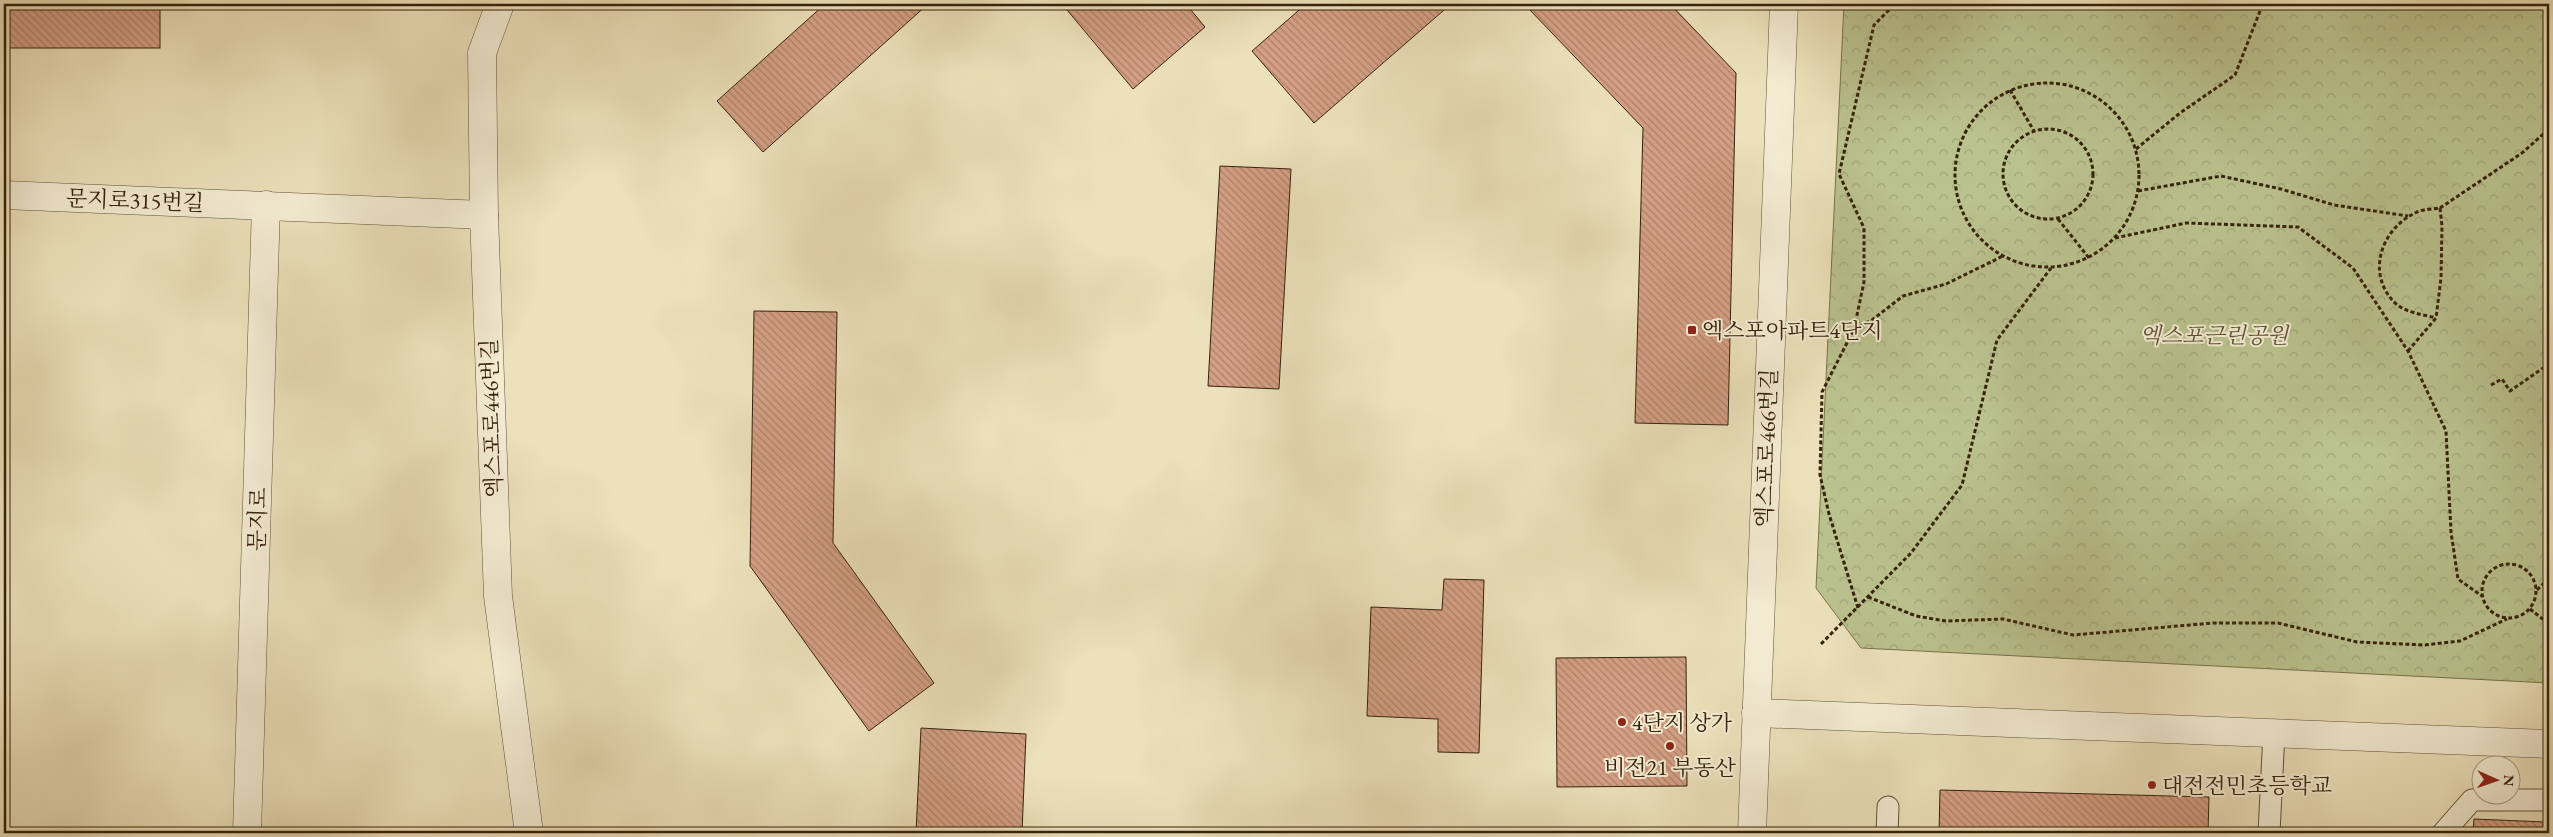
<svg xmlns="http://www.w3.org/2000/svg" width="2553" height="837" font-family="'EB Garamond','Noto Serif KR',serif">
	<style>
		.park { fill: url(#park-crowns); stroke: #78724c }
		.building { fill: url(#building-back-hatch); stroke: #36220b }
		.lines { fill: none; stroke-linecap: round; stroke-linejoin: round }
		.lane-casing { stroke: #645237; stroke-width: 23 }
		.street-casing { stroke: #645237; stroke-width: 29 }
		.path { stroke: #36220b; stroke-width: 3; stroke-dasharray: 4 2.5; stroke-linecap: butt }
		.lane { stroke: #f3ecd3; stroke-width: 21 }
		.street { stroke: #f3ecd3; stroke-width: 28 }
		.poi-dot { fill: #8f2418; stroke: #f3ecd3; stroke-width: 2 }
		.labels { text-anchor: middle; stroke-width: 4; stroke-linejoin: round; paint-order: stroke }
		.street-label { font-size: 22px; fill: #36220b; stroke: #f3ecd3 }
		.poi-label { font-size: 22px; fill: #36220b; stroke: #f3ecd3; text-anchor: start }
		.park-label { font-size: 22px; font-style: italic; fill: #5e5232; stroke: #f3ecd3 }
	</style>
	<defs>
		<pattern id="park-crowns" width="20" height="18" patternUnits="userSpaceOnUse" patternTransform="scale(1.25)"><rect width="20" height="18" fill="#bac28e"/><path d="M2 6a3 3 0 1 1 6 0M12 15a3 3 0 1 1 6 0" fill="none" stroke="#a0a679"/></pattern>
		<pattern id="building-back-hatch" width="6" height="6" patternUnits="userSpaceOnUse" patternTransform="scale(1.25)"><rect width="6" height="6" fill="#d49f84"/><path d="M-1 5l2 2M0 0l6 6M5-1l2 2" fill="none" stroke="#ad816a"/></pattern>
	</defs>
	<rect width="100%" height="100%" fill="#ece1bb"/>
	<filter id="stains"><feTurbulence type="fractalNoise" baseFrequency=".004" numOctaves="4"/><feColorMatrix values="0 0 0 0 .2 0 0 0 0 .09 0 0 0 0 .02 0 0 0 .5 -.17"/></filter>
	<radialGradient id="worn" r=".72"><stop offset=".6" stop-color="#630" stop-opacity="0"/><stop offset="1" stop-color="#630" stop-opacity=".3"/></radialGradient>
	<polygon class="park" points="1844,4 2549,4 2549,683 1861,648 1816,588"/>
	<g class="building">
		<rect x="4" y="4" width="156" height="44"/>
		<polygon points="825,4 928,4 763,152 717,101"/>
		<polygon points="1062,4 1186,4 1205,27 1133,89"/>
		<polygon points="1306,4 1451,4 1314,123 1252,51"/>
		<polygon points="1534,4 1670,4 1736,73 1728,425 1635,423 1643,128 1529,9"/>
		<polygon points="1220,166 1291,169 1279,389 1208,386"/>
		<polygon points="754,311 837,312 833,543 934,683 869,731 750,566"/>
		<polygon points="1444,579 1484,580 1479,753 1438,752 1438,719 1367,716 1371,607 1442,610"/>
		<polygon points="1686,657 1687,786 1557,787 1556,658"/>
		<polygon points="921,728 1026,734 1022,833 916,833"/>
		<polygon points="1940,790 2209,797 2208,833 1939,833"/>
		<polygon points="2474,819 2545,822 2545,833 2473,833"/>
	</g>
	<g class="lines">
		<defs>
			<g id="lane">
				<polyline points="1887,833 1888,807"/>
				<polyline points="2269,833 2274,733"/>
				<polyline points="2443,833 2472,800 2549,800"/>
			</g>
			<g id="street">
				<polyline points="500,4 482,53 484,215 498,596 529,833"/>
				<polyline points="4,195 484,215"/>
				<polyline points="1756,713 2549,744"/>
				<polyline points="247,833 266,205"/>
				<polyline points="1752,833 1784,4"/>
			</g>
		</defs>
		<use href="#lane" class="lane-casing"/>
		<use href="#street" class="street-casing"/>
		<g class="path">
			<circle cx="2047" cy="175" r="92"/>
			<polyline points="2010,90 2034,131"/>
			<circle cx="2048" cy="174" r="45"/>
			<polyline points="2136,149 2180,113 2235,75 2262,6 2266,4"/>
			<polyline points="2138,191 2221,176 2281,189 2334,205 2408,216"/>
			<polyline points="2440,208 2522,153 2549,129"/>
			<polyline points="2058,219 2089,258"/>
			<polyline points="2115,238 2186,223 2298,227 2353,268 2408,351 2446,431 2451,532 2458,579 2482,596"/>
			<polyline points="1854,329 1872,320 1903,296 1946,284 2003,256"/>
			<path d="M2408 351 2436 318 2441 278 2442 226 2440 208C2433 209 2424 209 2417 212 2382 228 2366 271 2393 301 2404 313 2422 314 2436 318"/>
			<polyline points="2491,385 2502,379 2510,391 2549,364"/>
			<circle cx="2509" cy="591" r="27"/>
			<polyline points="2537,590 2549,578"/>
			<polyline points="1868,597 1916,616 1946,621 2003,619 2073,635 2213,623 2278,623 2357,642 2425,645 2460,641 2507,619"/>
			<polyline points="1858,608 1829,514 1820,475 1822,392 1854,329 1864,282 1864,228 1839,174 1874,25 1895,4"/>
			<polyline points="2530,609 2549,624"/>
			<polyline points="1821,644 1911,553 1962,485 1997,340 2051,268"/>
		</g>
		<use href="#lane" class="lane"/>
		<use href="#street" class="street"/>
	</g>
	<g class="poi-dot">
		<rect x="1687" y="325" width="10" height="10" rx="2.5"/>
		<circle cx="1622" cy="722" r="5"/>
		<circle cx="1670" cy="746" r="5"/>
		<circle cx="2152" cy="785" r="5"/>
	</g>
	<g class="labels">
		<g class="street-label">
			<text transform="translate(135 200) rotate(2)" y="8">문지로315번길</text>
			<text transform="translate(491 418) rotate(-92)" y="8">엑스포로446번길</text>
			<text transform="translate(1766 448) rotate(-88)" y="8">엑스포로466번길</text>
			<text transform="translate(257 519) rotate(-88)" y="8">문지로</text>
		</g>
		<g class="poi-label">
			<text x="1702" y="338">엑스포아파트4단지</text>
			<text x="1632" y="730">4단지 상가</text>
			<text x="1670" y="775" text-anchor="middle">비전21 부동산</text>
			<text x="2162" y="793">대전전민초등학교</text>
		</g>
		<g class="park-label">
			<text x="2214" y="343">엑스포근린공원</text>
		</g>
	</g>
	<rect width="2553" height="837" fill="none" stroke="#ece1bb" stroke-width="20"/>
	<rect x="5" y="5" width="2543" height="827" fill="none" stroke="#36220b" stroke-width="2.5"/>
	<rect x="10" y="10" width="2533" height="817" fill="none" stroke="#36220b"/>
	<g transform="translate(2496 780) rotate(92)"><circle r="24" fill="#f3ecd3" stroke="#a79b83"/>
	<path d="M0-4L9 19L0 12L-9 19Z" fill="#8f2418"/>
	<text y="-8" font-size="14" font-weight="bold" text-anchor="middle" fill="#36220b">N</text>
	</g>
	<rect width="100%" height="100%" filter="url(#stains)"/>
	<rect width="100%" height="100%" fill="url(#worn)"/>
</svg>
